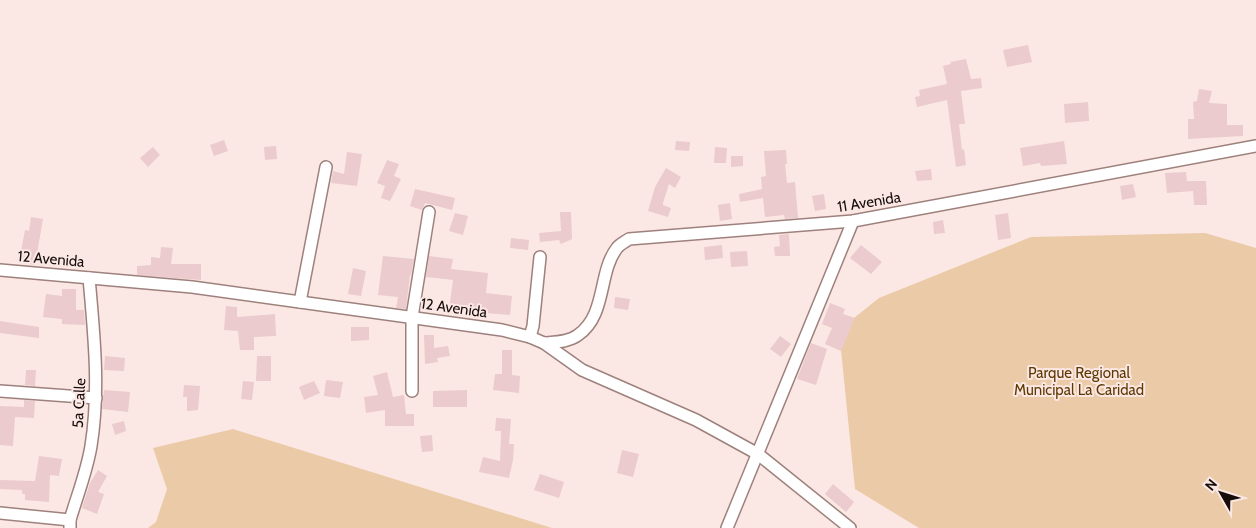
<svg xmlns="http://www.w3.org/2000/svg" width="1256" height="528" font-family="Cabin,sans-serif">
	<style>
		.green { fill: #ebcaa8 }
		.building { fill: #ebcbcd }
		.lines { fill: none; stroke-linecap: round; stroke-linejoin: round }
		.minor-casing { stroke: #9e817c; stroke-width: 14 }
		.minor { stroke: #fff; stroke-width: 11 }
		.labels { text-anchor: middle; stroke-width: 4; stroke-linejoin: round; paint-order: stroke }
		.street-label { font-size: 15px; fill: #160c0a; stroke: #fbe8e4 }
		.park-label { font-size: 15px; fill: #5f3902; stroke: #fbe8e4 }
	</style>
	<rect width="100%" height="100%" fill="#fbe8e4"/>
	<g class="green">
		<polygon points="1205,233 1256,248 1256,528 919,528 855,489 839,330 879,298 1031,237"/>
		<polygon points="233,429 552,528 148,528 156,522 167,489 153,448"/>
	</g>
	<g class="building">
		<polygon points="1028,45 1032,62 1007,67 1003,50"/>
		<polygon points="966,59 971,79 981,78 982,88 961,91 965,124 959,124 962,150 964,149 966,165 956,167 947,100 917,107 915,97 920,96 919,90 947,84 943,66 951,64 950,62"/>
		<polygon points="1199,89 1212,91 1209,103 1227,104 1227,125 1243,125 1243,136 1188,139 1188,119 1194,119 1193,102 1197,101"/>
		<polygon points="1088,102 1089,121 1065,123 1064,104"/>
		<polygon points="224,140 228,151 214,156 210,145"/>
		<polygon points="676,141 690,142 689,151 675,150"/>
		<polygon points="1064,141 1067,164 1041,166 1040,163 1023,166 1020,148"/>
		<polygon points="276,146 277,159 265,160 264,147"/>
		<polygon points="153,147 160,155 148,167 140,158"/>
		<polygon points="715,147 727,148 726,163 714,163"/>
		<polygon points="786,150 787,164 785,164 787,183 795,182 798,218 785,219 784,215 765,217 763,198 740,202 739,194 762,189 761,177 766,176 764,151"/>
		<polygon points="347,152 362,154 357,186 331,183 333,171 344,174"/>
		<polygon points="731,156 743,156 743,166 731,167"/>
		<polygon points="387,160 399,164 394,176 401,179 390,201 381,198 385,186 377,183"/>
		<polygon points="666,168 681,177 675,188 669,184 663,203 663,205 671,208 668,217 648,211 655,187"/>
		<polygon points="931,169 932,180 917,181 915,171"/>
		<polygon points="1186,172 1187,181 1206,181 1207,205 1194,205 1193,191 1167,193 1165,173"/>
		<polygon points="1133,184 1136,197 1122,200 1120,186"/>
		<polygon points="415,189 455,198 452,210 425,203 422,210 410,206"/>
		<polygon points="824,194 826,209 815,211 812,196"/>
		<polygon points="730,203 732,219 720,221 718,205"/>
		<polygon points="560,212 571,212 572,239 561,244 559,240 540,242 539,233 561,231"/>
		<polygon points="455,213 468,216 463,235 449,231"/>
		<polygon points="1008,213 1011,238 998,240 995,215"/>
		<polygon points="31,217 43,219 35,265 19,262 25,230 29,231"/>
		<polygon points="943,220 945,233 934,234 933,222"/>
		<polygon points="789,234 790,256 775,256 774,247 780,246 779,235"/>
		<polygon points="511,238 529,240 528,250 510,248"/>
		<polygon points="722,245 723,258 705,260 704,247"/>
		<polygon points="861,245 882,262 871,274 850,258"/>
		<polygon points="161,247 173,248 171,264 201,264 201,280 137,275 137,266 151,265 151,257 160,258"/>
		<polygon points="747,251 748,266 731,267 730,252"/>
		<polygon points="383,256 414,259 411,275 410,275 406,309 396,308 398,297 378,295"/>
		<polygon points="429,256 453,259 451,269 488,273 486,293 512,296 510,315 449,310 453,280 426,277"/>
		<polygon points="353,268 366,271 361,296 348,294"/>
		<polygon points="62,289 76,289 76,310 84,310 85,325 62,324 62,319 43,317 46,294 62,296"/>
		<polygon points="615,297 630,299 628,310 614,308"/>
		<polygon points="830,303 845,309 843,314 855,318 841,351 825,344 832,328 822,324"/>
		<polygon points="226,306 237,307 237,317 275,314 276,336 254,337 254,350 240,350 238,331 224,330"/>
		<polygon points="0,321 39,327 39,338 0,333"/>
		<polygon points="351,327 369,327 369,340 351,341"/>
		<polygon points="424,335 434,335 434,348 448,346 450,356 437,358 438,362 425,364"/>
		<polygon points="780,336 791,344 781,357 770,349"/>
		<polygon points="811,343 827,349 816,385 797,379"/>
		<polygon points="502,350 512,350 512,375 520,376 519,393 493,390 495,374 502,374"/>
		<polygon points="105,356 125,358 124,371 104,370"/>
		<polygon points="257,356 271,356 271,381 256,381"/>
		<polygon points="26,370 36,370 35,386 25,385"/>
		<polygon points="387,372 393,397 404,395 406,414 414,414 414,426 385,426 385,410 366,413 364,397 378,395 373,376"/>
		<polygon points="326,380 343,382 340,398 324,396"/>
		<polygon points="243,381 254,382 252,400 241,399"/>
		<polygon points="314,381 320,393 304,400 299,387"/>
		<polygon points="184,385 200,386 198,410 187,411 187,397 183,397"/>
		<polygon points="104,390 130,392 128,412 102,409"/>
		<polygon points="467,390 467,407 433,407 433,391"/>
		<polygon points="24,400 35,401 34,418 15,417 13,446 0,445 0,406 24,407"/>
		<polygon points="496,418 511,419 509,444 514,444 513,460 509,478 479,472 483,457 500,461 501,431 495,431"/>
		<polygon points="124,421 126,431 115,435 112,424"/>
		<polygon points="432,435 433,451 422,452 420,436"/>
		<polygon points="622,450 639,454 633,477 617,473"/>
		<polygon points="39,456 62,459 59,476 50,475 49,502 25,500 25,494 22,494 22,490 0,489 0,480 35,481"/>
		<polygon points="98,470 107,476 98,492 104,494 97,514 82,508 90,483"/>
		<polygon points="540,474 564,482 559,498 534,490"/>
		<polygon points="833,484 854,502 846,512 825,494"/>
	</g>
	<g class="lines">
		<defs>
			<g id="minor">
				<polyline points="0,270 192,287 502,330 530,337 544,343 582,370 696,420 758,454 850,528"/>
				<polyline points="300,302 326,167"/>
				<polyline points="530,337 533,326 540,257"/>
				<path d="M544 343C555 342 569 342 578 335 607 315 598 272 617 248 620 244 625 242 629 239L853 221 1256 146"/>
				<polyline points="0,391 96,398"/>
				<polyline points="412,391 412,317 429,212"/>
				<polyline points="0,513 70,520"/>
				<path d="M70 528V520C77 496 87 471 91 446 100 390 94 334 89 278"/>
				<polyline points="727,528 853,221"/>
			</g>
		</defs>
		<use href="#minor" class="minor-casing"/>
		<use href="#minor" class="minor"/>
	</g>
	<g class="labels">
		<g class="street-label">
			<text transform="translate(869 202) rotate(-9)" y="5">11 Avenida</text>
			<text transform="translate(51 259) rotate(5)" y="5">12 Avenida</text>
			<text transform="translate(454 308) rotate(8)" y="5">12 Avenida</text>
			<text transform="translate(79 403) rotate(-87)" y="5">5a Calle</text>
		</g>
		<g class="park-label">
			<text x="1079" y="378">Parque Regional<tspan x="1079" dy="17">Municipal La Caridad</tspan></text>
		</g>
	</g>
	<g transform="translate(1221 493) rotate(309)" stroke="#fbe8e4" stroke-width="4" paint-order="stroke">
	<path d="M0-4L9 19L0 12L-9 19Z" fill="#160c0a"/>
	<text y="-8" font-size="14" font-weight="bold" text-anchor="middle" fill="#160c0a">N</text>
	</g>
</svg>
